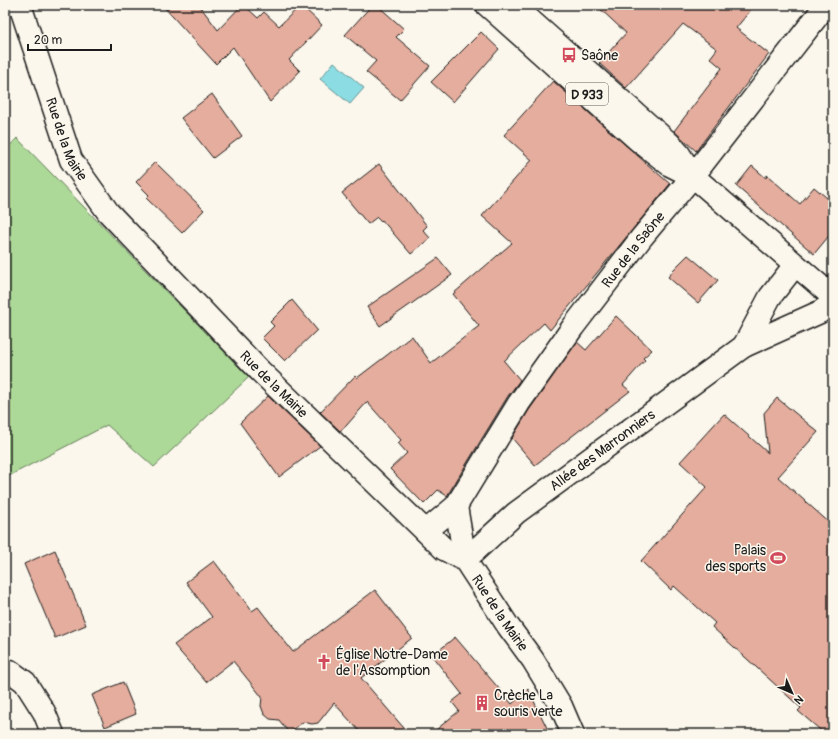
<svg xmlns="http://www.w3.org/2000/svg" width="838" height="739" font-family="Pangolin,sans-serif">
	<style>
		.green { fill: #acd997; stroke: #647a5a }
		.water { fill: #8cdde3; stroke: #5f9093 }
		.building { fill: #e5ad9d; stroke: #1c1c1c }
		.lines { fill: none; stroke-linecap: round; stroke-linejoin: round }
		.minor-casing { stroke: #1c1c1c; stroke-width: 25 }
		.major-casing { stroke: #1c1c1c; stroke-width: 25 }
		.minor { stroke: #fbf7ec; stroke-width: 22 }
		.major { stroke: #fbf7ec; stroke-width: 22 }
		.labels { text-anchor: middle; stroke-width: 3; stroke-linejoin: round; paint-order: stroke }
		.shield { fill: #fbf7ec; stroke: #5f5e5a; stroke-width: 1 }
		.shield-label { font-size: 13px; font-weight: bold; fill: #1c1c1c }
		.poi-label { font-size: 14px; fill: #1c1c1c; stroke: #fbf7ec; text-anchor: start }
		.street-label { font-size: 14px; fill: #1c1c1c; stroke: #fbf7ec }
	</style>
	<rect width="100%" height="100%" fill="#fbf7ec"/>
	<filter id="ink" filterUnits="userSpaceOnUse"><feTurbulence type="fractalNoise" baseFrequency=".025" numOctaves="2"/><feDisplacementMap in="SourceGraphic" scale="8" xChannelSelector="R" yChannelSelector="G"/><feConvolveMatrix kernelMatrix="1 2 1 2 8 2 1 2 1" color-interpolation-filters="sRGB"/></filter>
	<g filter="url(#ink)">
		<polygon class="green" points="17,138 249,377 154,467 107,425 5,478 5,151"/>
		<polygon class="water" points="334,62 364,88 350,104 320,79"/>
		<g class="building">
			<polygon points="162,5 199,5 218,30 242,5 244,5 258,18 264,12 279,26 301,5 322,25 289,60 300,71 270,102 233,47 216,64"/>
			<polygon points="372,5 377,5 404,29 396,37 430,66 400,100 366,72 376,61 345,35"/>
			<polygon points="596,5 755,5 736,28 769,54 696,151 674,131 722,68 710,58 717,49 683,24 626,88 599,63 626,33"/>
			<polygon points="481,32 499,49 453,102 431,82"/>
			<polygon points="553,81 630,149 670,184 550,330 544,323 504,361 520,380 508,396 447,496 438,490 424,504 390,469 407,453 398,443 401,440 367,402 346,426 340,431 320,412 355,376 357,378 412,336 431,363 479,326 453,294 512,243 482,216 532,160 504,135"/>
			<polygon points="212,94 242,136 213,158 181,118"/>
			<polygon points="155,162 204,210 182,233 146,198 149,195 136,182"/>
			<polygon points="379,164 427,226 423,230 430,238 411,254 382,220 381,221 377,217 368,224 342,193"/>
			<polygon points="752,166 766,178 767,175 800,204 814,187 833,203 833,231 814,254 736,186"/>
			<polygon points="688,255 718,280 698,303 668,277 674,270 673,270"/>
			<polygon points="438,258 452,275 380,326 367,307"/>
			<polygon points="292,300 317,330 285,361 262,338 274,326 270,322"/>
			<polygon points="616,316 652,350 643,358 645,360 623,385 630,391 535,465 512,438 529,410 577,342 586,350"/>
			<polygon points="268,396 320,446 279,477 240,423"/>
			<polygon points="777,398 818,432 778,477 833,526 833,734 825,734 798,711 801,708 712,627 715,623 674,586 671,590 641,561 707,487 680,462 724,414 768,453 764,413"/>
			<polygon points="55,550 86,625 55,638 24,564"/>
			<polygon points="214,561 252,611 258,607 293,652 375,590 412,638 361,678 409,734 362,734 334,703 318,723 312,724 303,722 289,733 279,720 270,719 264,714 261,706 262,697 233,661 206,682 174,645 212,617 186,582"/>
			<polygon points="455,637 512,704 528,689 550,734 431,734 459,711 452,702 462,694 432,656"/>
			<polygon points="123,682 136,714 105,727 92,695"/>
		</g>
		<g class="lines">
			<defs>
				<g id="minor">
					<path id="s1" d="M20 5 71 160 108 212 260 371 444 549 465 560 508 626 533 660 561 706 573 734"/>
					<polyline points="744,346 770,297 795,265"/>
					<polyline points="456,506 465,560"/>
					<path id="s2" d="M426 531 456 506 519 403 573 327 642 237 693 176 826 5"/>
					<path id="s3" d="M465 560 516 513 744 346 820 312 833 303"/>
					<polyline points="10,671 25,682 44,712 53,734"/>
				</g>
				<g id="major">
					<polyline points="487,5 638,140 670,165 692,176"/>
					<polyline points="513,5 669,143 679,154 693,176 833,297"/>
				</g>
			</defs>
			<use href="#minor" class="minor-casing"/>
			<use href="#major" class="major-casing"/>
			<use href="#minor" class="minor"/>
			<use href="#major" class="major"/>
		</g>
	</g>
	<defs>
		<symbol id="bus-bare" viewBox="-9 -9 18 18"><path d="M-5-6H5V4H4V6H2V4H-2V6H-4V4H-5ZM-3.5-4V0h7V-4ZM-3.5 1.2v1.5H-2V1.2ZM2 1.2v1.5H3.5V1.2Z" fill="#d1495b" stroke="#fbf7ec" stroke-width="2.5" paint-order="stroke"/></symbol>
		<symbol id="stadium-bare" viewBox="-9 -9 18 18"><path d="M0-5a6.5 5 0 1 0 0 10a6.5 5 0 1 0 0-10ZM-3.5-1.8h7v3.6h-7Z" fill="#d1495b" stroke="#fbf7ec" stroke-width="2.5" paint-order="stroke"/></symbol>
		<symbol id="church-bare" viewBox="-9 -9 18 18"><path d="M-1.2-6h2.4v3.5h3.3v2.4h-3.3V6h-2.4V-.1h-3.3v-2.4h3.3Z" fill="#d1495b" stroke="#fbf7ec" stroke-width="2.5" paint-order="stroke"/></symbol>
		<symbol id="building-bare" viewBox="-9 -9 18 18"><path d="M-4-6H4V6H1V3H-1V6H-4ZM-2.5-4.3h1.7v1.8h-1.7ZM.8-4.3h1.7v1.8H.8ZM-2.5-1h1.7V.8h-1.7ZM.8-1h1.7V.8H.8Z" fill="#d1495b" stroke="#fbf7ec" stroke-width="2.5" paint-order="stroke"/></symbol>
	</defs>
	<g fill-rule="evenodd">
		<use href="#bus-bare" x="558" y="44" width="22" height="22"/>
		<use href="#stadium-bare" x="767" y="547" width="22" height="22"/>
		<use href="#church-bare" x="313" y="651" width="22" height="22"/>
		<use href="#building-bare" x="471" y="692" width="22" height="22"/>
	</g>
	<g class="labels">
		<rect class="shield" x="566" y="83" width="42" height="22" rx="3"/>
		<g class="shield-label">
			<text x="587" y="99">D 933</text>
		</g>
		<g class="poi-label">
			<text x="581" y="60">Saône</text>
			<text x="766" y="555" text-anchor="end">Palais<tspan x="766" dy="16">des sports</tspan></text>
			<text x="336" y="659">Église Notre-Dame<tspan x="336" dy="16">de l'Assomption</tspan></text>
			<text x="494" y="700">Crèche La<tspan x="494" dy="16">souris verte</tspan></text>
		</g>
		<g class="street-label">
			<text dy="5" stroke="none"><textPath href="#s1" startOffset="142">Rue de la Mairie</textPath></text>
			<text dy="5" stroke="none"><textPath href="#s2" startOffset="351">Rue de la Saône</textPath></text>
			<text dy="5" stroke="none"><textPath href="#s1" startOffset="466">Rue de la Mairie</textPath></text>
			<text dy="5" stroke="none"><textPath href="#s3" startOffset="176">Allée des Marronniers</textPath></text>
			<text dy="5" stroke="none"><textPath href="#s1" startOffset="790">Rue de la Mairie</textPath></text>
		</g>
	</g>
	<rect width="838" height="739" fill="none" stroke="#fbf7ec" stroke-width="20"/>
	<rect x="10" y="10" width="818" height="719" fill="none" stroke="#1c1c1c" stroke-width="1.5" filter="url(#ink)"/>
	<g transform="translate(792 693) rotate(135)" stroke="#fbf7ec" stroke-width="3" paint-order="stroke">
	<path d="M0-3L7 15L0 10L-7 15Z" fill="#1c1c1c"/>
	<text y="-6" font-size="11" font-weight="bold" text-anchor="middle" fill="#1c1c1c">N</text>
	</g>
	<path d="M28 44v6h83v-6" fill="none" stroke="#1c1c1c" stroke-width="2"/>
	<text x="34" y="44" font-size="12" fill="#1c1c1c" stroke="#fbf7ec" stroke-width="3" paint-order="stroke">20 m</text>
</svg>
